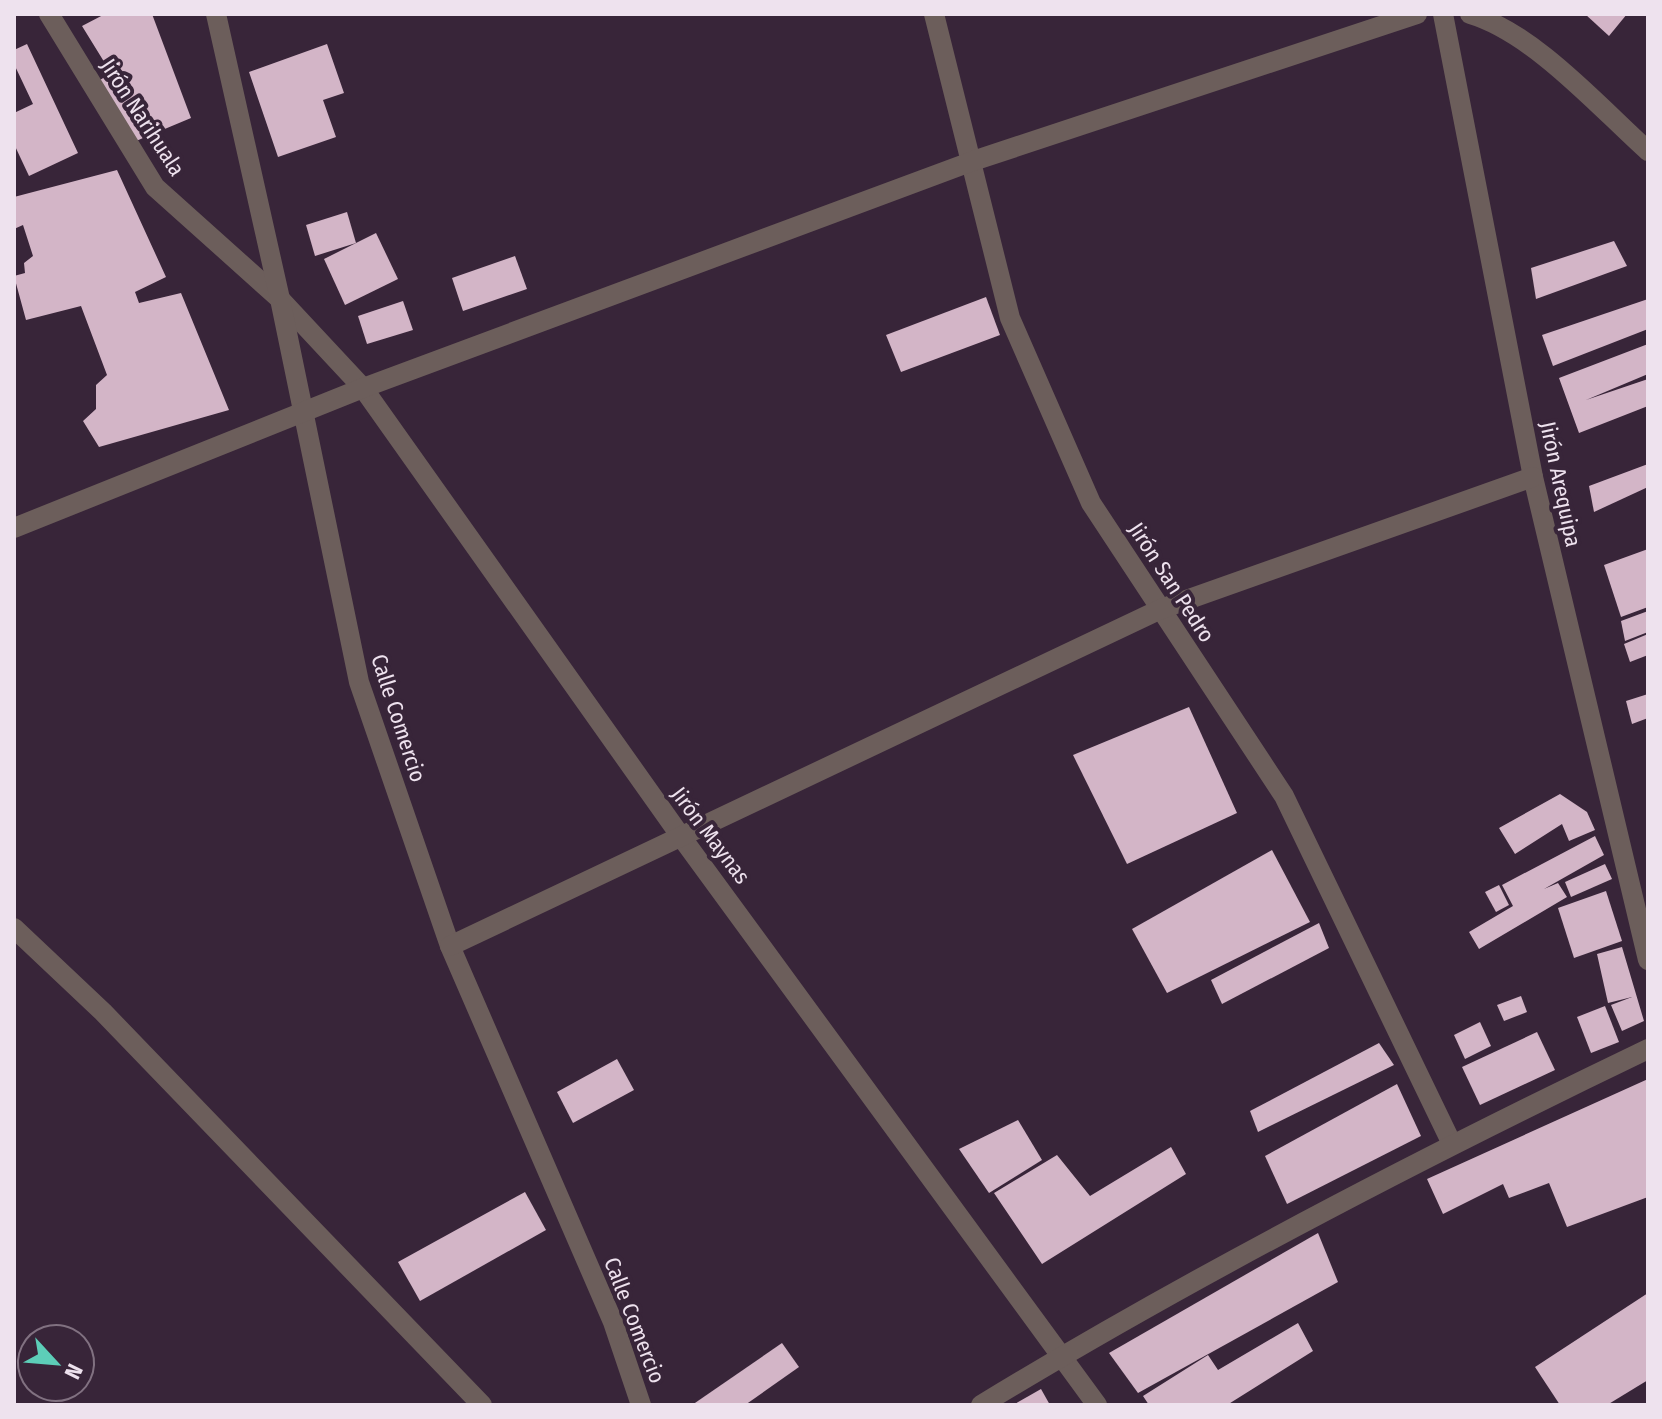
<svg xmlns="http://www.w3.org/2000/svg" width="1662" height="1419" font-family="'Fira Sans Condensed',sans-serif">
	<style>
		.building { fill: #d3b5c7 }
		.lines { fill: none; stroke-linecap: round; stroke-linejoin: round }
		.minor { stroke: #6c5e5b; stroke-width: 20 }
		.labels { text-anchor: middle; stroke-width: 8; stroke-linejoin: round; paint-order: stroke }
		.street-label { font-size: 22px; fill: #eee2ee; stroke: #382539 }
	</style>
	<rect width="100%" height="100%" fill="#382539"/>
	<g class="building">
		<polygon points="105,14 152,14 191,118 136,141 100,80 111,73 82,26"/>
		<polygon points="1585,14 1627,14 1609,36"/>
		<polygon points="27,44 78,153 29,176 14,144 14,113 33,104 14,64 14,50"/>
		<polygon points="327,44 344,93 323,100 336,137 278,157 249,72"/>
		<polygon points="117,170 166,277 135,292 139,303 181,293 229,410 99,447 83,421 96,409 96,385 107,375 81,306 26,320 14,276 25,273 24,263 33,256 23,225 14,229 14,197"/>
		<polygon points="347,212 356,243 315,256 306,225"/>
		<polygon points="376,233 398,279 345,305 324,259"/>
		<polygon points="1614,241 1627,266 1536,299 1531,268"/>
		<polygon points="515,256 527,289 463,311 452,278"/>
		<polygon points="986,297 1000,335 901,372 886,335"/>
		<polygon points="1648,299 1648,329 1553,366 1542,335"/>
		<polygon points="403,301 413,330 367,344 358,316"/>
		<polygon points="1648,344 1648,374 1586,400 1648,379 1648,406 1579,433 1559,378"/>
		<polygon points="1648,464 1648,487 1594,512 1589,486"/>
		<polygon points="1648,549 1648,607 1621,617 1604,565"/>
		<polygon points="1648,611 1648,632 1625,641 1621,621"/>
		<polygon points="1648,634 1648,655 1630,662 1624,644"/>
		<polygon points="1648,694 1648,718 1632,724 1626,701"/>
		<polygon points="1189,707 1237,813 1127,864 1073,755"/>
		<polygon points="1560,794 1587,812 1595,830 1569,841 1562,824 1515,854 1499,828"/>
		<polygon points="1595,836 1604,855 1544,889 1558,883 1567,897 1479,949 1469,932 1513,906 1502,885"/>
		<polygon points="1272,850 1310,922 1167,993 1132,929"/>
		<polygon points="1605,864 1612,879 1571,897 1565,882"/>
		<polygon points="1499,885 1509,905 1496,912 1485,892"/>
		<polygon points="1606,891 1622,941 1574,958 1558,908"/>
		<polygon points="1319,923 1329,948 1222,1004 1211,980"/>
		<polygon points="1622,947 1644,1021 1622,1031 1611,1005 1632,997 1608,1003 1597,954"/>
		<polygon points="1521,996 1527,1012 1504,1021 1497,1005"/>
		<polygon points="1605,1006 1619,1042 1591,1053 1577,1017"/>
		<polygon points="1480,1022 1491,1046 1465,1059 1454,1035"/>
		<polygon points="1537,1032 1555,1070 1480,1105 1462,1067"/>
		<polygon points="1379,1043 1394,1065 1258,1132 1250,1111"/>
		<polygon points="617,1059 634,1090 573,1123 557,1092"/>
		<polygon points="1648,1079 1648,1197 1567,1227 1549,1183 1509,1198 1503,1184 1443,1214 1427,1179"/>
		<polygon points="1397,1084 1421,1136 1287,1204 1265,1156"/>
		<polygon points="1018,1120 1042,1160 989,1193 959,1149"/>
		<polygon points="1171,1147 1186,1174 1042,1264 994,1193 1057,1155 1090,1196"/>
		<polygon points="525,1192 546,1230 420,1301 398,1262"/>
		<polygon points="1318,1233 1338,1282 1138,1393 1109,1353"/>
		<polygon points="1648,1293 1648,1380 1607,1405 1560,1405 1535,1367"/>
		<polygon points="1298,1323 1313,1351 1227,1405 1149,1405 1143,1396 1208,1355 1218,1370"/>
		<polygon points="782,1343 799,1367 745,1405 692,1405"/>
		<polygon points="1041,1389 1050,1405 1013,1405"/>
	</g>
	<g class="lines">
		<g class="minor">
			<polyline points="49,14 155,187 280,299 363,388 682,838 1097,1405"/>
			<polyline points="216,14 280,299 359,682 450,946 613,1322 641,1405"/>
			<polyline points="934,14 1010,318 1091,503 1284,796 1452,1144"/>
			<polyline points="1443,14 1533,477 1648,960"/>
			<path d="M1470 14C1534 33 1599 107 1648 151"/>
			<polyline points="14,528 363,388 973,161 1417,14"/>
			<polyline points="14,928 103,1012 482,1405"/>
			<polyline points="450,946 1161,609 1533,477"/>
			<path d="M981 1405C1196 1274 1421 1158 1648 1049"/>
		</g>
	</g>
	<g class="labels">
		<g class="street-label">
			<text transform="translate(143 117) rotate(57)" y="8">Jirón Narihuala</text>
			<text transform="translate(1561 484) rotate(78)" y="8">Jirón Arequipa</text>
			<text transform="translate(1172 582) rotate(57)" y="8">Jirón San Pedro</text>
			<text transform="translate(399 718) rotate(72)" y="8">Calle Comercio</text>
			<text transform="translate(711 835) rotate(53)" y="8">Jirón Maynas</text>
			<text transform="translate(635 1320) rotate(69)" y="8">Calle Comercio</text>
		</g>
	</g>
	<rect width="1662" height="1419" fill="none" stroke="#eee2ee" stroke-width="32"/>
	<g transform="translate(56 1363) rotate(116)"><circle r="38" fill="#382539" stroke="#817181" stroke-width="2"/>
	<path d="M0-6L14 30L0 20L-14 30Z" fill="#5dceb8"/>
	<text y="-12" font-size="22" font-weight="bold" text-anchor="middle" fill="#eee2ee">N</text>
	</g>
</svg>
